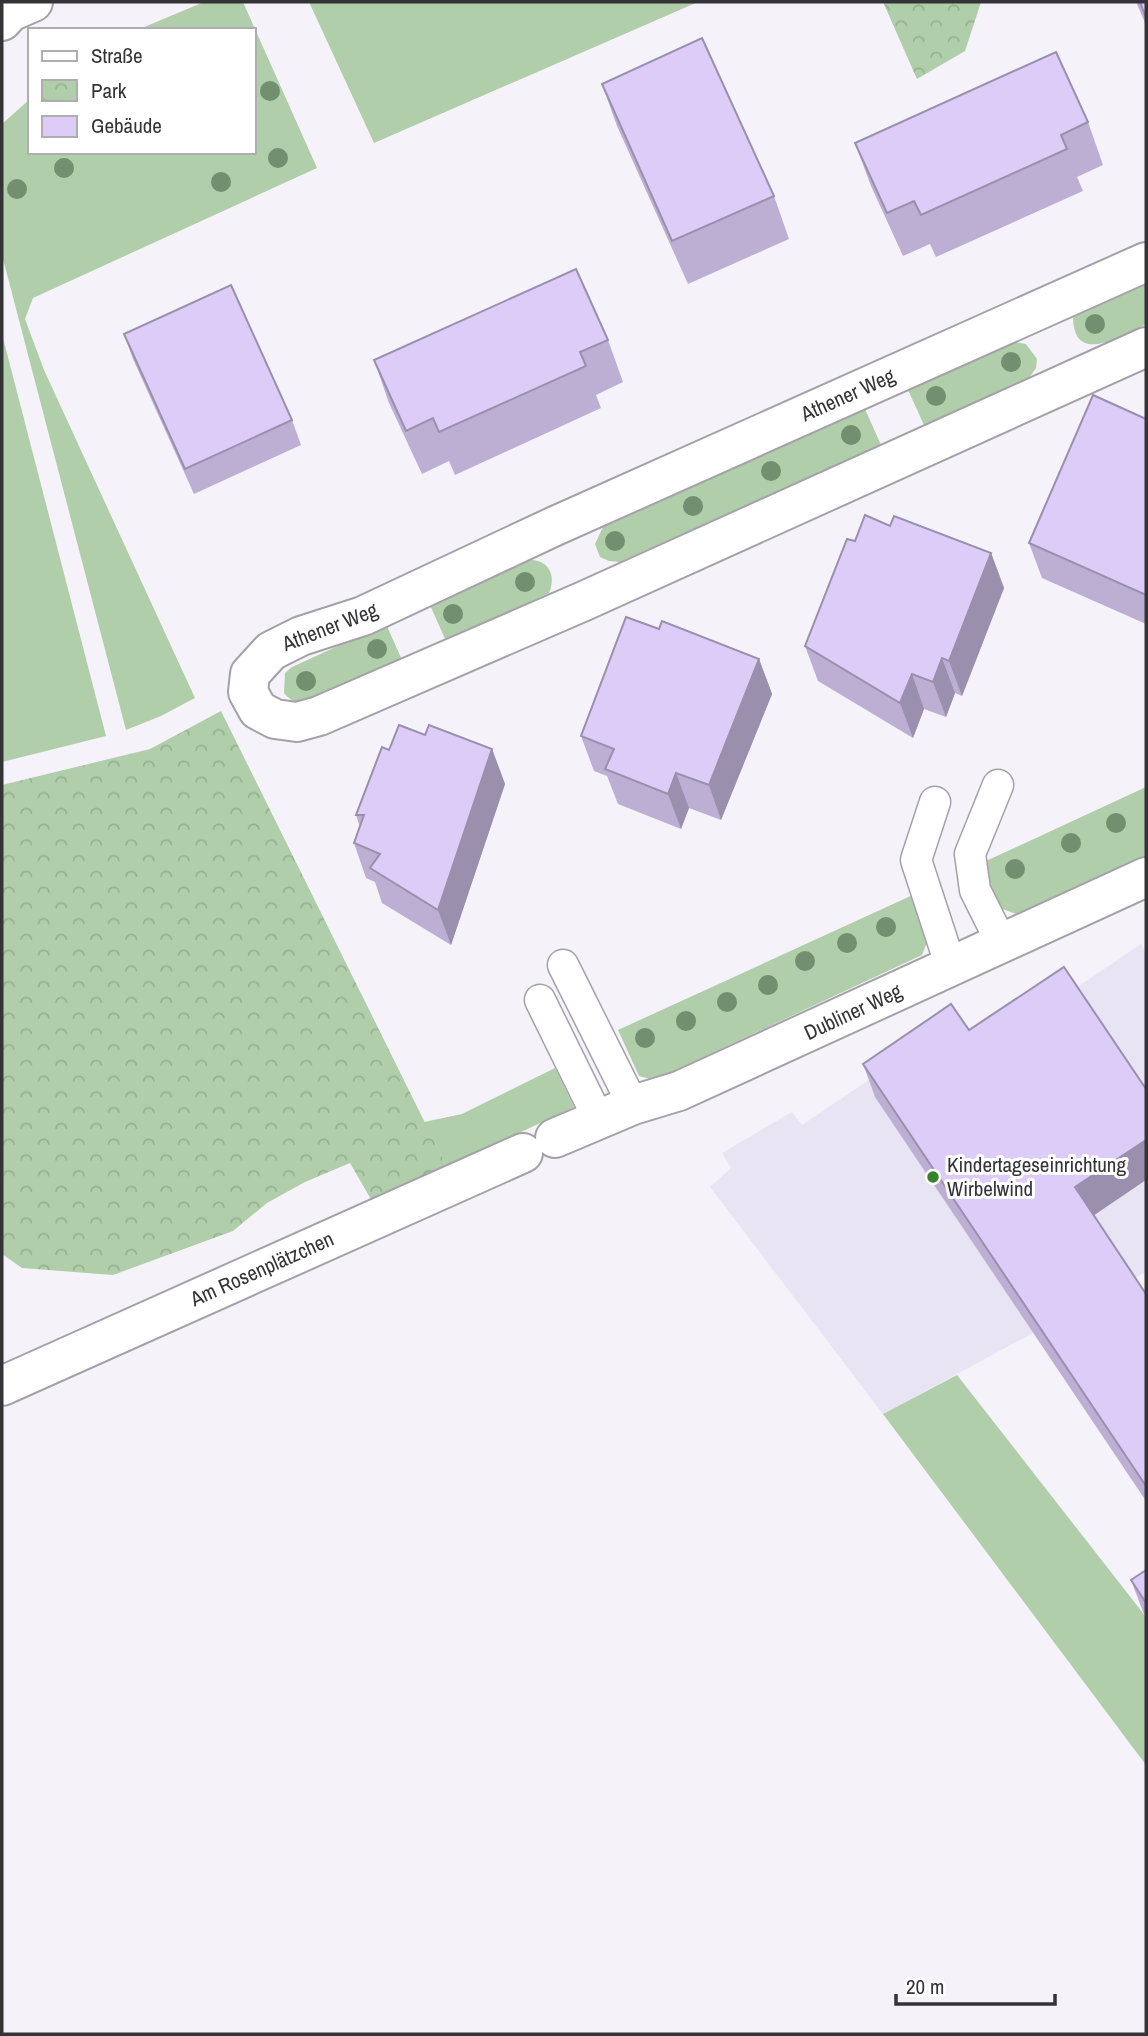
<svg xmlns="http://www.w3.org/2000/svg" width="1148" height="2036" font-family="'Archivo Narrow',sans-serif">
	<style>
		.built { fill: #e9e4f4 }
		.grass { fill: #afcea9 }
		.park { fill: url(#park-crowns) }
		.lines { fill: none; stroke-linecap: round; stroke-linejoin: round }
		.service-casing { stroke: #a4a1a9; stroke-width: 33 }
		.minor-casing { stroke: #a4a1a9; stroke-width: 42 }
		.service { stroke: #fff; stroke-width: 30 }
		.minor { stroke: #fff; stroke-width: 38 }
		.tree { fill: #728f70 }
		.wall { fill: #bdafd4 }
		.shaded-wall { fill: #9a8fad }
		.building { fill: #dcccf7; stroke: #9a8fad; stroke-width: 2 }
		.poi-dot { fill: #368129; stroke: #fff; stroke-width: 2.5 }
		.labels { text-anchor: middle; stroke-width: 6; stroke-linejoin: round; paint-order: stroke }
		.street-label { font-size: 21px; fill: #343336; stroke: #fff }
		.poi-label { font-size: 21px; fill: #343336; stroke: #fff; text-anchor: start }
	</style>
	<defs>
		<pattern id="park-crowns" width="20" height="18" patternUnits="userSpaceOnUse" patternTransform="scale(1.75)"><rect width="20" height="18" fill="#afcea9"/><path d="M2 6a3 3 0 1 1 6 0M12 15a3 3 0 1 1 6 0" fill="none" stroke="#97b192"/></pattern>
	</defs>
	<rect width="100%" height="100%" fill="#f5f2fa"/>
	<polygon class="built" points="1141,944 1146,953 1146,1272 883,1414 710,1187 731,1168 722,1153 792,1112 802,1125 881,1072 1073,990"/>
	<g class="grass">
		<polygon points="204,2 243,2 317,168 33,298 25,319 44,370 195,698 161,716 126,730 2,255 2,124 30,99 30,152 254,152 254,30 137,30"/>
		<polygon points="309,2 698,2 374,143"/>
		<path d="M1146 279V324C1121 336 1073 367 1073 316L1081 308Z"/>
		<polygon points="2,334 106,736 2,762"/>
		<polygon points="1014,342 1026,344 1037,359 1036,368 1029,378 924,425 908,390"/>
		<polygon points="865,409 881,445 620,562 609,561 600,557 595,544 603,527"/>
		<path d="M530 560C550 560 556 577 549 593L446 641 430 605Z"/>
		<path d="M386 624 402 660 309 703C297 704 292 702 284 693L285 673 292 667Z"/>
		<polygon points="1146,787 1146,855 1016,914 1000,908 985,875 986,861"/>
		<polygon points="915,894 929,937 922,955 654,1080 639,1076 618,1030"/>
		<polygon points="555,1068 574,1107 447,1167 424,1122 462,1114"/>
		<polygon points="957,1375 1146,1617 1146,1765 883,1414"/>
	</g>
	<g class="park">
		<polygon points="883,2 981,2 965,51 917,79"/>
		<polygon points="221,711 447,1167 372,1201 350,1163 305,1182 267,1203 233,1231 113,1275 22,1268 2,1254 2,785 150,749"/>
	</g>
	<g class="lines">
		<defs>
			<g id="service">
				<polyline points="998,785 970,854 975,890 1002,944"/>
				<polyline points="935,802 916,860 951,967"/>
				<polyline points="563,965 633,1105"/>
				<polyline points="540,1000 599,1120"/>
			</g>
			<g id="minor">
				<polyline points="2,21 10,12 33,2"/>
				<polyline points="1146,262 555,526 363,616 301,636 271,651 250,674 248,692 258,710 275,719 297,722 319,716 584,601 1146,347"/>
				<polyline points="555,1138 633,1105 679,1091 1146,877"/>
				<polyline points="2,1386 523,1153"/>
			</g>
		</defs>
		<use href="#service" class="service-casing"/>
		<use href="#minor" class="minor-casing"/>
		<use href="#service" class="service"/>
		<use href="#minor" class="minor"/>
	</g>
	<g class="tree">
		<circle cx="270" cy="91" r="10"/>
		<circle cx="278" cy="158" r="10"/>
		<circle cx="64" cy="168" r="10"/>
		<circle cx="221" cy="182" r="10"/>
		<circle cx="17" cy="189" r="10"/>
		<circle cx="1095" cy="324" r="10"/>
		<circle cx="1011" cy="362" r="10"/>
		<circle cx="936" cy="396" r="10"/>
		<circle cx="851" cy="435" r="10"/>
		<circle cx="771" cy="471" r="10"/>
		<circle cx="693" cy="506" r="10"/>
		<circle cx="615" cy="541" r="10"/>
		<circle cx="525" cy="582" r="10"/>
		<circle cx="453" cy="614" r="10"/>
		<circle cx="377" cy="649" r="10"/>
		<circle cx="306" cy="681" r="10"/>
		<circle cx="1116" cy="823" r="10"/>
		<circle cx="1071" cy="843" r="10"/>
		<circle cx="1015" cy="869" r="10"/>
		<circle cx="886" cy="927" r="10"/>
		<circle cx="847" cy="943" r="10"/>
		<circle cx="805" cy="961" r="10"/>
		<circle cx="768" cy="985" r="10"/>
		<circle cx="727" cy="1002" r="10"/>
		<circle cx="686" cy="1021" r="10"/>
		<circle cx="645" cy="1038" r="10"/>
	</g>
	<g class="wall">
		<polygon points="1136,2 1146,2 1146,25"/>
		<polygon points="602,84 774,196 789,239 688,284 617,126"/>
		<polygon points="1088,122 1103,165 1077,177 1083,191 936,257 930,244 903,256 871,186 855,143"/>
		<polygon points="124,334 292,420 301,445 194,494 133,359"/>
		<polygon points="608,340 623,382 596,395 601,408 455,475 449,461 422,474 389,403 374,360"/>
		<polygon points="1146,419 1146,624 1042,578 1029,543"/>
		<polygon points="855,541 991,553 1004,588 962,696 955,693 946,717 924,709 913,738 818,681 805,646"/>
		<polygon points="659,629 759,659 772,694 721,820 689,808 681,829 618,804 607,776 594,771 581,736"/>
		<polygon points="425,735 492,749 505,784 451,945 382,903 375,882 366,878 354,843 360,827 356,815 389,750"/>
		<polygon points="863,1064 1094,1215 1146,1294 1146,1501 875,1097"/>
		<polygon points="1146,1570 1146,1617 1143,1612 1131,1580"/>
	</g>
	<g class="shaded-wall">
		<polygon points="991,553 1004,588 962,696 949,661"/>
		<polygon points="942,658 955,693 946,717 933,682"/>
		<polygon points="759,659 772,694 721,820 709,785"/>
		<polygon points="912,674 924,709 913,738 900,703"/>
		<polygon points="492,749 505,784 451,945 438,910"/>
		<polygon points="676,773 689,808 681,829 668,794"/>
		<polygon points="1146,1140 1146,1180 1087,1220 1075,1187"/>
	</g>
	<g class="building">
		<polygon points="1140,2 1146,2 1146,14 1145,15"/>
		<polygon points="702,38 774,196 672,241 602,84"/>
		<polygon points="1056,52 1088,122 1061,135 1067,149 921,215 914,201 887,213 855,143"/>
		<polygon points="576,269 608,340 580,352 586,366 439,432 433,418 406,431 374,360"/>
		<polygon points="231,285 292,420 185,469 124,334"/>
		<polygon points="1093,395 1146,419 1146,595 1029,543"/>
		<polygon points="865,515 890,526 894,516 991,553 949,661 942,658 933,682 912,674 900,703 805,646 847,539 855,541"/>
		<polygon points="626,617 659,629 662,621 759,659 709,785 676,773 668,794 605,769 614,749 581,736"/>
		<polygon points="399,725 425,735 429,725 492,749 438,910 370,868 380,854 354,843 364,815 356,815 382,747 389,750"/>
		<polygon points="1064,967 1146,1089 1146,1140 1075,1187 1146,1294 1146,1486 863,1064 951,1004 969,1030"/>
		<polygon points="1146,1570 1146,1603 1131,1580"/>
	</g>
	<circle class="poi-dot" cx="933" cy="1177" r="7"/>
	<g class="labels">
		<g class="street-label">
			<text transform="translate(848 395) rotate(-24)" y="7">Athener Weg</text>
			<text transform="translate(330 627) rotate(-21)" y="7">Athener Weg</text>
			<text transform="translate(853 1012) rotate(-25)" y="7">Dubliner Weg</text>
			<text transform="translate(262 1269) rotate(-24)" y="7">Am Rosenplätzchen</text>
		</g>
		<g class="poi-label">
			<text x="947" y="1172">Kindertageseinrichtung<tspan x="947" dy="24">Wirbelwind</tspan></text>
		</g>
	</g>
	<rect width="1148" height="2036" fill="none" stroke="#343336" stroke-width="7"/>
	<rect x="28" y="28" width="228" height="126" fill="#ffffff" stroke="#aeadaf" stroke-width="2"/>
	<rect x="42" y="51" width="35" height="10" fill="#ffffff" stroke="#aeadaf" stroke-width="2"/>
	<text x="91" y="63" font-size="21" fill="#343336">Straße</text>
	<rect x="42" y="80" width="35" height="21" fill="url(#park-crowns)" stroke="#aeadaf" stroke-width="2"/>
	<text x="91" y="98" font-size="21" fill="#343336">Park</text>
	<rect x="42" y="116" width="35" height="21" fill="#dcccf7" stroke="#aeadaf" stroke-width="2"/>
	<text x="91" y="133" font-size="21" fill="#343336">Gebäude</text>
	<path d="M896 1994v10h159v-10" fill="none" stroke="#343336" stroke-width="3.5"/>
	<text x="906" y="1994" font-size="21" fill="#343336" stroke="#ffffff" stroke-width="5" paint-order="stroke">20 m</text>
</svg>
